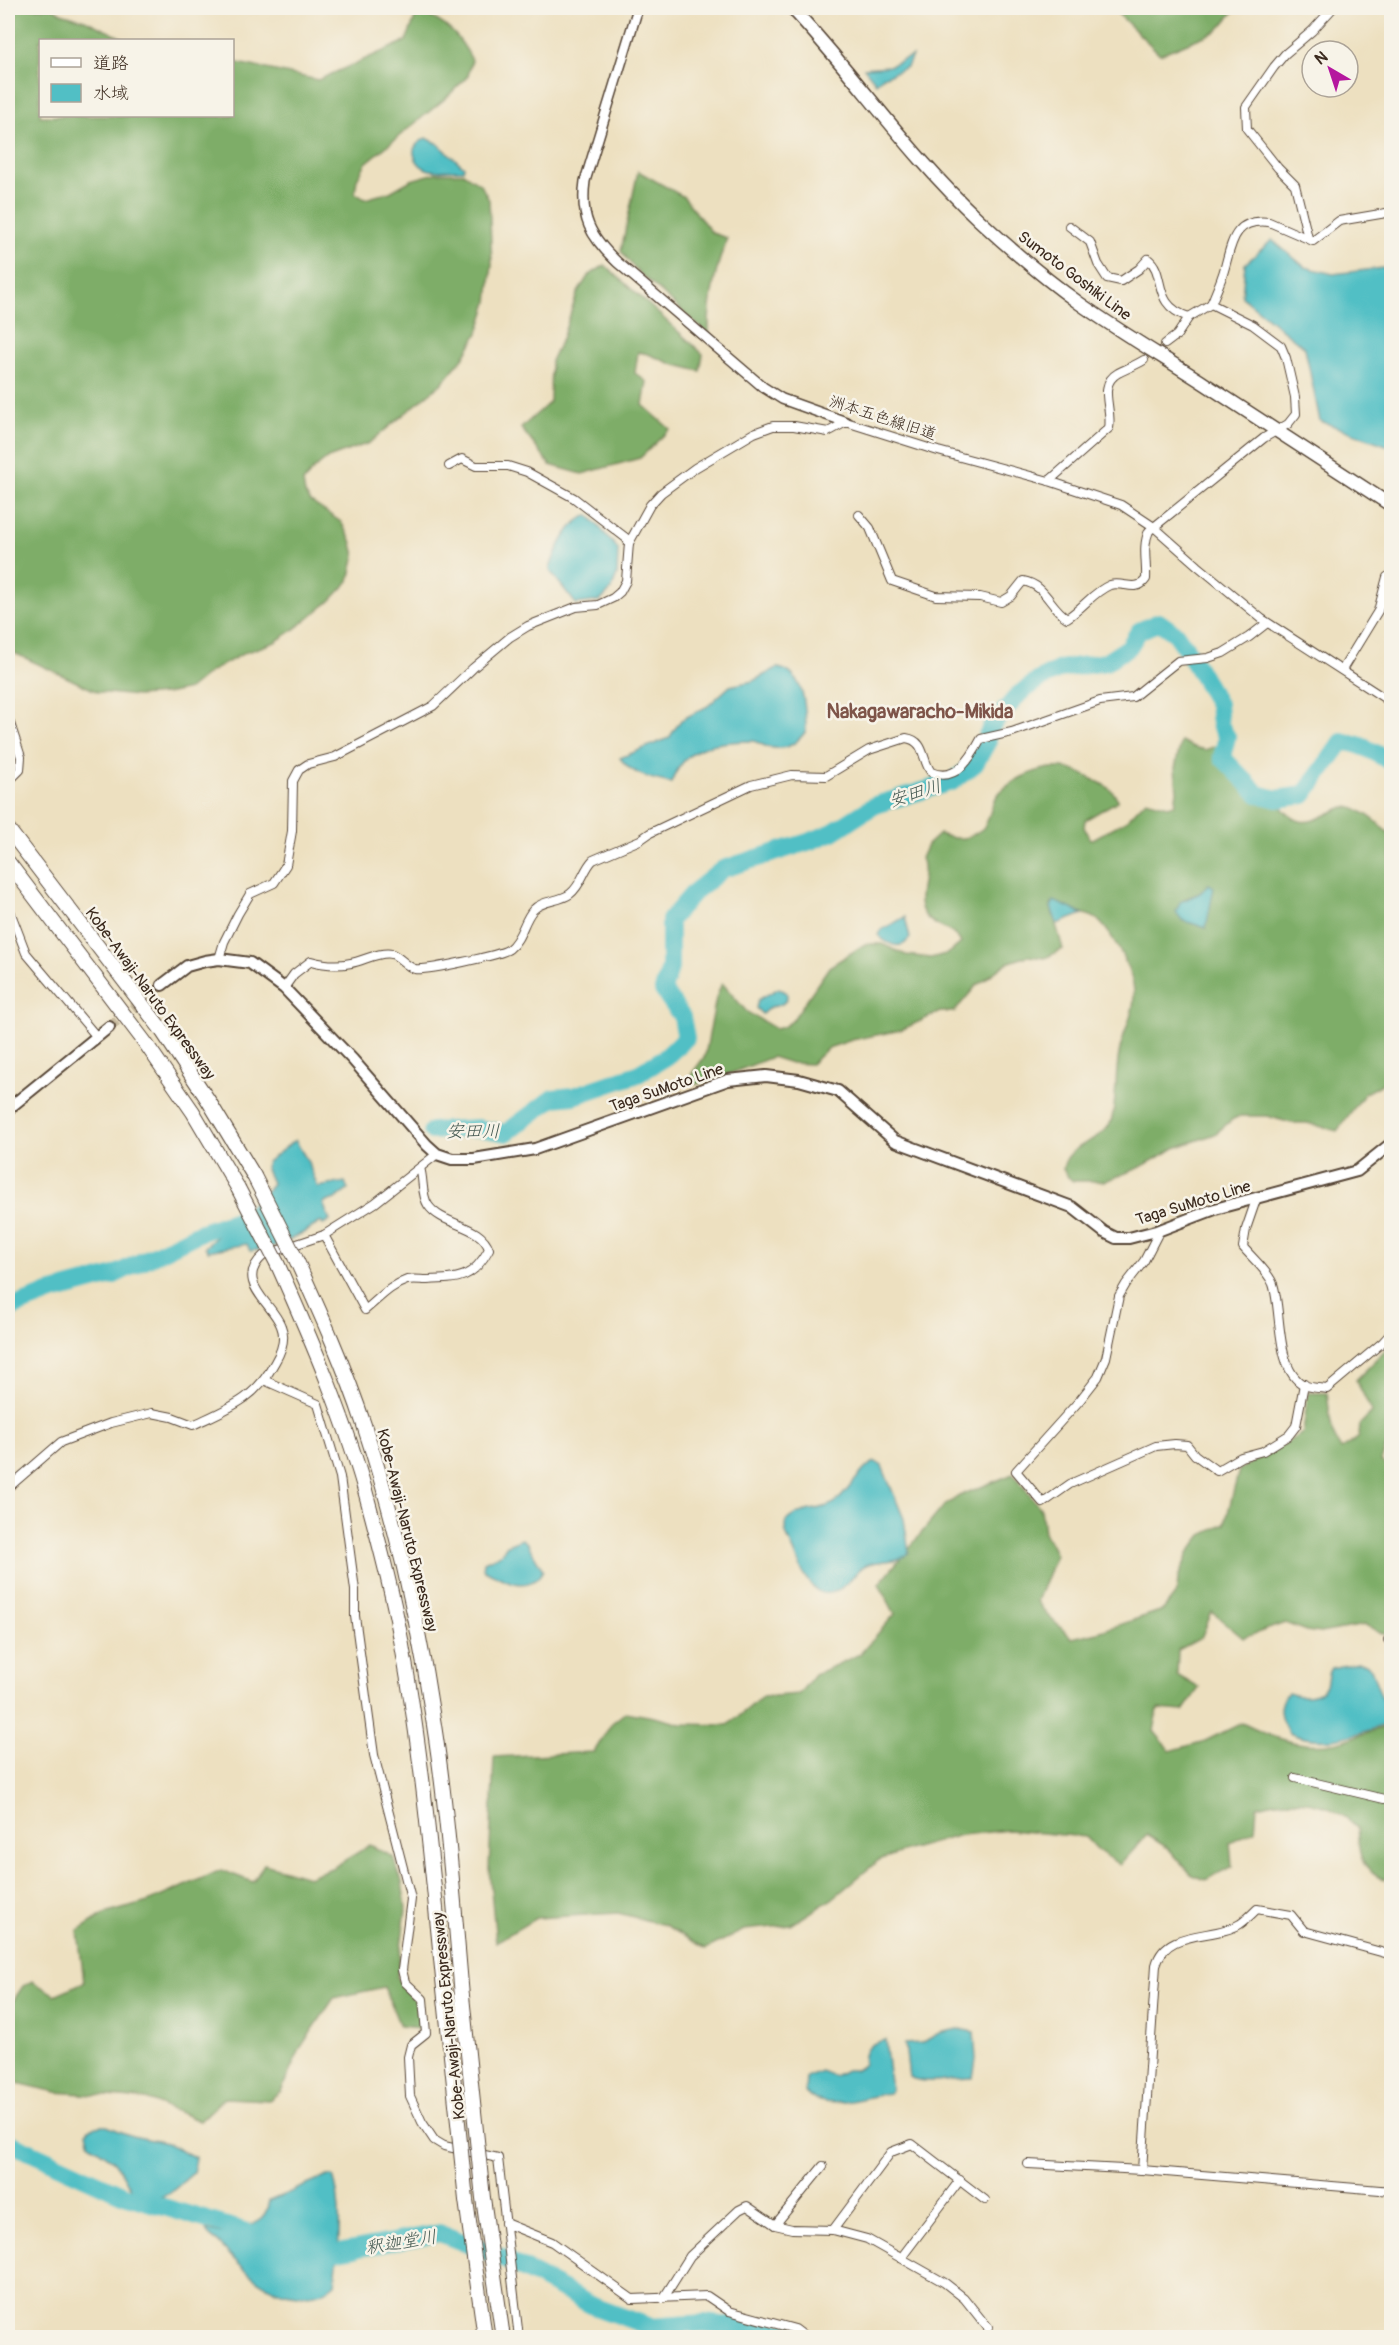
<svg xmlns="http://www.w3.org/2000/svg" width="1399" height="2345" font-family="Pangolin,'Klee One',sans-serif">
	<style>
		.forest { fill: #7ead67; stroke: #5c6c42; stroke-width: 1.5; fill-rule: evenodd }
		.water { fill: #51bfc5; stroke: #467472; stroke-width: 1.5 }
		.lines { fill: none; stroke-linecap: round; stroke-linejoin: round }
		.river { stroke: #51bfc5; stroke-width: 18 }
		.secondary-tunnel { stroke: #c9bca0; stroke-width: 10; stroke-dasharray: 10 5; stroke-linecap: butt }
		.minor-casing { stroke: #564536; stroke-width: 10 }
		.tertiary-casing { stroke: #564536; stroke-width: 12 }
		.secondary-casing { stroke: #564536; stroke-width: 14 }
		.primary-casing { stroke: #564536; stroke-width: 15 }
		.motorway-casing { stroke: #564536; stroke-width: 16 }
		.minor { stroke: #fff; stroke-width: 8 }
		.tertiary { stroke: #fff; stroke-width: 9 }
		.secondary { stroke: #fff; stroke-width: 10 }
		.primary { stroke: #fff; stroke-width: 12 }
		.motorway { stroke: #fff; stroke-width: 14 }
		.motorway-bridge-casing { stroke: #564536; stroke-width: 16; stroke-linecap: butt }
		.motorway-bridge { stroke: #fff; stroke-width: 14 }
		.labels { text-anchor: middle; stroke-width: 5; stroke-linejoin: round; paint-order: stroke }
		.street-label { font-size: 16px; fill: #3b2a1e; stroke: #f7f3e8 }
		.water-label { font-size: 18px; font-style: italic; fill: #425750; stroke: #f7f3e8 }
		.quarter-label { font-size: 20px; font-weight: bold; fill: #7e5449; stroke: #f7f3e8 }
	</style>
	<rect width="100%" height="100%" fill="#f7f3e8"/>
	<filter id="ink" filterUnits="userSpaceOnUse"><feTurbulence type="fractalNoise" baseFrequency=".0167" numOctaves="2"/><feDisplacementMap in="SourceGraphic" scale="12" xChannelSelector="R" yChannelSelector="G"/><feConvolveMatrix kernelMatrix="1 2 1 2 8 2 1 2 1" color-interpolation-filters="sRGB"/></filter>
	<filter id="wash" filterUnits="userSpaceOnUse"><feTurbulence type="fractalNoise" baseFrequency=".008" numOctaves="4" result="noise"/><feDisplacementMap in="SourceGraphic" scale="24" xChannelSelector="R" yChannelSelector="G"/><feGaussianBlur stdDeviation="1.35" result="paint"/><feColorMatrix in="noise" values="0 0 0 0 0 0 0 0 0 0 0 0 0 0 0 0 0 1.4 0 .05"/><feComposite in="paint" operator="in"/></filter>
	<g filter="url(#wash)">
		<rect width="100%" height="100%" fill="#ede0c0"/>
		<g class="forest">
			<path d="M8 8H53L61 13 85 20 126 40H40V116H232L233 62 318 80 406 41 418 11C446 23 458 33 472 60L468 76 446 98 366 163 357 179 355 193 365 199 390 192 411 180 436 173H463L481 185 489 200 492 264 488 302 478 333 463 358 441 384 369 443 328 458 314 469 303 482 305 494 311 502 341 522 351 540 355 555 349 581 330 601 295 629 275 642 244 653 210 672 189 689 166 694 137 696 98 692 8 650Z"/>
			<polygon points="1112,8 1237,8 1217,31 1160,54"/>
			<path d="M638 171 684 197 712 233 727 238C715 270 708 300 709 335L634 268 621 251Z"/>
			<polygon points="605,265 703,354 700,371 672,364 648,354 638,352 635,373 647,382 643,405 670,429 640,458 582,474 550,465 521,428 550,402 551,361 563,336 577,294 588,276"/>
			<path d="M1181 741 1193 747 1205 750 1219 745V759C1236 776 1251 800 1277 802 1303 835 1312 819 1344 807 1362 807 1378 823 1391 835V1079L1365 1093 1337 1131 1307 1123H1291L1267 1116H1240L1233 1119 1215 1134 1175 1148 1139 1168 1105 1181H1073L1068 1177 1063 1169C1067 1141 1106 1143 1112 1118 1117 1097 1115 1075 1119 1054 1122 1033 1135 1014 1134 993 1134 973 1113 934 1098 920 1092 915 1081 913 1073 910 1065 907 1061 902 1052 903L1051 907 1063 949 1045 958 1028 956 1007 963 976 986 954 1012H940L901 1030 852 1040 828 1048 811 1064 791 1063 772 1057 714 1080 697 1084 685 1083 705 1056 716 998 722 983 747 1012 776 1029 783 1027 792 1021 829 967 865 944H882L906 955 931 958 949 953 961 943C954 928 933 928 924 914 913 897 929 876 921 858L927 845 939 834C956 840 966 841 982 829 991 822 989 803 1000 792 1016 777 1045 764 1068 769 1077 770 1086 776 1094 780 1105 785 1112 788 1118 800L1116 802 1085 820 1084 827 1090 839H1093L1127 820 1146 800 1168 806 1175 804 1177 791 1175 768ZM1207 885 1206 928 1182 920 1184 899 1200 893Z"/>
			<path d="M1391 1345V1434L1381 1461 1391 1470V1637L1365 1625 1320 1633 1306 1631 1285 1623 1243 1638 1212 1612 1201 1638 1178 1650 1177 1675 1199 1688 1183 1711 1158 1709 1154 1731 1170 1751 1205 1741 1242 1723C1270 1737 1301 1749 1333 1743 1353 1740 1371 1728 1391 1727V1881C1360 1874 1359 1855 1357 1827 1328 1800 1295 1796 1257 1806L1255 1830 1230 1842 1232 1866 1206 1880 1192 1875 1168 1848 1147 1835 1120 1865 1099 1851 1086 1837 1009 1830 961 1835 911 1849 879 1860 832 1899 791 1925 744 1930 706 1949 665 1925 618 1913 536 1918 496 1942 489 1869 494 1757 594 1752 612 1723 626 1712 654 1717 682 1724 728 1725 762 1697 799 1694 814 1675 860 1654 895 1614 879 1584 943 1507 959 1496 1013 1474 1041 1509 1044 1532 1056 1555 1037 1601 1046 1614 1072 1638 1098 1632 1163 1610 1177 1592 1178 1578 1189 1552 1202 1535 1225 1524 1239 1470 1303 1433 1308 1393H1327L1332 1432 1341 1450 1359 1437 1360 1424 1372 1412 1356 1380Z"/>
			<polygon points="370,1845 393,1857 402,1882 406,1909 397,1977 407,1992 417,2003 419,2028 400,2026 384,1987 334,1998 301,2047 281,2091 269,2100 224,2098 200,2121 146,2099 56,2092 8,2081 8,2003 11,2004 23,1986 32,1981 55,1995 84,1982 78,1931 104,1914 148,1902 221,1870 253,1882 264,1864 308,1877 334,1867"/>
		</g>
		<g class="water">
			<polygon points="912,56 907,67 883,77 876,83 864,68 889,66"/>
			<path d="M426 138 437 143 464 167 463 170C445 169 423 177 415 157 411 147 418 143 426 138Z"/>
			<polygon points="1272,240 1305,267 1333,274 1391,267 1391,447 1320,421 1305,348 1242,297 1245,264"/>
			<path d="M589 515 618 549 617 575 611 590 600 601 576 604 550 571V568C556 550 569 521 589 515Z"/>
			<path d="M777 668C805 671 806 710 806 731 795 746 783 752 765 746 761 744 756 741 752 741 714 742 686 744 671 783 651 779 632 775 620 758L669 738 681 720 708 706 730 686 753 681Z"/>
			<polygon points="1209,884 1214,887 1206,928 1182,920 1176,912 1180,902 1200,893"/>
			<polygon points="1054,901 1083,914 1057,924 1051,907"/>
			<path d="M905 917 910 938 904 944C895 948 885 942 878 935L881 930Z"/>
			<path d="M779 988 787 993C788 1004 779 1006 770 1007L762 1014 756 1008 758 1000Z"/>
			<path d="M295 1140 307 1160 318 1187 345 1182 348 1190 335 1199 323 1203 330 1221 323 1225 321 1222C299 1236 276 1249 250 1251L247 1244 208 1251 205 1247 269 1188 272 1183 265 1167 267 1162Z"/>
			<path d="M876 1462 882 1466 904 1519 909 1552C899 1564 880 1559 866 1565 858 1569 852 1578 846 1584 819 1609 804 1579 796 1556 792 1545 782 1532 786 1521 803 1506 821 1513 837 1501 849 1491 864 1464 876 1462Z"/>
			<path d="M522 1539 527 1543 543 1570C530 1596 501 1579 483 1569L484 1562 501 1554 507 1545Z"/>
			<path d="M1358 1663 1366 1664 1371 1669 1391 1723C1356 1734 1325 1748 1289 1733 1280 1720 1275 1704 1288 1693 1298 1697 1318 1699 1325 1687 1329 1680 1326 1674 1331 1668Z"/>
			<path d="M958 2029 974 2032 976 2059 973 2078C952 2077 928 2086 909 2077L905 2044 922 2043 939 2033Z"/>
			<path d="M885 2040 891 2090 889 2093C865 2096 825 2114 805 2092L806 2077 821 2071 834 2076 846 2070H856L864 2064C862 2048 871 2043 885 2040Z"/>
			<polygon points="100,2126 107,2126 132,2136 167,2143 196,2158 193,2173 170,2193 154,2200 135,2194 113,2160 90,2144 87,2132 89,2129"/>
			<path d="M328 2176H333C344 2209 338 2249 335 2284 326 2292 317 2295 305 2295 264 2295 244 2270 219 2243 214 2238 208 2237 206 2230 225 2235 228 2235 246 2227 262 2220 265 2219 269 2201Z"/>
		</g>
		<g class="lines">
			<g class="river">
				<path d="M432 1131 478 1128 506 1133 553 1098 574 1096 638 1074 666 1057 686 1038 682 1017 663 990 670 968V920L694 892 723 869 811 841 833 832 875 805 952 782 975 764 988 741 987 735 993 724 1019 694 1039 680 1060 669 1106 662 1129 647 1139 631 1159 622 1176 634 1187 650 1218 704 1220 725 1227 737 1222 757 1258 794 1277 799 1304 795 1342 742C1362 743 1376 753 1392 763"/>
				<polyline points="8,1309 49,1293 112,1276 199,1233 257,1213"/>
				<polyline points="8,2142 124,2195 264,2237"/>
				<polyline points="316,2253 322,2255 440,2233 501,2257 593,2306 651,2327 704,2323 789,2333 792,2338"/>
			</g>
		</g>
	</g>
	<g filter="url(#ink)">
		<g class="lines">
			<polyline class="secondary-tunnel" points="109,1027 162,985"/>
			<defs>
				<g id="minor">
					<path d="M1069 226 1090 242 1098 264 1107 278 1121 281 1139 269 1148 259C1167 273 1150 305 1189 317"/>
					<polyline points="1308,238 1295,185 1278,168 1247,129 1246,107 1274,67 1285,54 1312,31 1333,8"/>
					<polyline points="1165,344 1177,335 1189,317 1211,304"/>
					<polyline points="449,466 462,459 476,466 508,466 527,472 574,498 626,538 629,543"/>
					<path d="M1049 481 1109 428C1113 409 1097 385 1118 373 1126 369 1136 365 1144 360"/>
					<path d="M859 515 870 528 892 581 936 596 980 597 1001 602 1011 596 1023 581C1046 585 1050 608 1067 618 1083 608 1093 592 1110 585 1123 581 1137 593 1146 579 1147 563 1142 546 1149 531L1264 438 1288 424 1296 414 1295 397 1286 358 1281 346 1253 325 1211 304C1216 292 1222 279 1225 267 1232 241 1235 218 1269 222L1313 241 1339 221 1392 212"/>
					<polyline points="1342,670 1378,611 1387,577 1392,574"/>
					<polyline points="8,717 21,757 20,770 8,782"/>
					<polyline points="8,906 26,953 97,1037"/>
					<polyline points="219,959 224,942 238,914 250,894 274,883 286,865 292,831 293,781 299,770 308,764 335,757 433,706 473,668 510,637 528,626 576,607 598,605 613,598 620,592 626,581 629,543 650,505 661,493 695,468 754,433 773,426 794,426 828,432 846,422 938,451 1049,481 1121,505 1154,527 1198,566 1262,619 1392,703"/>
					<path d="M284 988 294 974 311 961C325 965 337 966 351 963 363 961 380 951 392 954 400 957 407 967 415 969 425 971 502 955 509 949 522 939 523 921 533 910 542 900 559 902 570 894 582 885 583 870 593 860L640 840 650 833 751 785 792 775 826 776 869 750 906 738C926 741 921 759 931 772 956 783 971 758 981 739L1012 732 1100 701 1133 697 1178 661 1208 658 1223 653 1249 637 1267 623"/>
					<path d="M1257 1197 1246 1229 1243 1247C1252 1258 1268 1271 1273 1284 1282 1310 1275 1370 1304 1385 1311 1388 1320 1388 1327 1389L1383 1342 1392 1332"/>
					<polyline points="1160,1230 1144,1261 1126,1284 1119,1296 1106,1358 1098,1377 1080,1400 1016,1471 1043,1503 1070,1484 1156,1446 1175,1444 1187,1445 1195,1455 1217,1471 1241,1457 1263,1451 1289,1435 1296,1426 1304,1384"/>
					<path d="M324 1235 365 1310C379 1299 389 1286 407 1280 413 1279 421 1280 426 1280 459 1279 473 1279 489 1249 481 1224 442 1226 428 1205 421 1194 424 1180 420 1168"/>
					<polyline points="266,1381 318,1404 340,1477 355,1590 355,1616 374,1755 411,1899 402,1970 405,1982 423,1999 426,2033 411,2045 408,2057 410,2096 422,2122 434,2140 444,2146 498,2158 519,2338"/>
					<path d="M8 1488 61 1442 111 1423 152 1413 172 1417 193 1425C229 1408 256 1399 275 1362 281 1352 286 1338 281 1326 272 1302 233 1282 264 1255L324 1235 375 1203 437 1154"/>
					<polyline points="1388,1640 1392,1641"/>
					<polyline points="1295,1778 1384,1799 1392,1797"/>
					<polyline points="1028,2164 1142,2170 1392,2191"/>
					<path d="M1142 2170 1156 1965C1166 1928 1214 1940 1240 1924 1246 1920 1252 1914 1257 1909L1291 1915 1304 1931 1392 1955"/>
					<polyline points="505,2223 552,2242 632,2299 707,2296 729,2311 795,2329 807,2338"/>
					<polyline points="775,2225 823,2166"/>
					<polyline points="833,2230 891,2152 912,2144 985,2200"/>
					<polyline points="901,2258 960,2180"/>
					<polyline points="663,2299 690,2256 739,2210 747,2206 775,2225 792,2229 833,2230 867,2239 945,2283 964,2298 988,2328"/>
				</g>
				<path id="tertiary" d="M638 8 585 181C580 218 590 236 617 262L763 387 782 399 846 422"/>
				<g id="secondary">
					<polyline points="162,985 187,966 205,961 219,959 250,963 284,988 353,1060 427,1145 437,1154 452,1159 474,1159 535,1149 728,1080 766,1076 799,1080 838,1091 895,1141 1072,1207 1104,1232 1116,1238 1129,1238 1160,1230 1215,1209 1357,1171 1392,1143"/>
					<polyline points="8,1109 109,1027"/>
				</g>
				<path id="primary" d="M792 8C856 76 909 155 978 219 1009 248 1044 278 1079 303 1120 332 1163 357 1205 384 1267 424 1329 465 1392 506"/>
				<g id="motorway">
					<polyline points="8,829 161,1029 208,1100 254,1176"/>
					<polyline points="8,862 144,1041 193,1112 238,1188"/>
					<path d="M295 1257C320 1312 345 1367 364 1425 396 1522 419 1624 434 1725 448 1815 454 1906 462 1996"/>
					<path d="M277 1263C312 1341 347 1422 369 1505 382 1553 395 1602 403 1651 424 1766 433 1883 445 1998"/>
				</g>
			</defs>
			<use href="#minor" class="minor-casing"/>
			<use href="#tertiary" class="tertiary-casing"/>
			<use href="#secondary" class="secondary-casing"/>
			<use href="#primary" class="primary-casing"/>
			<use href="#motorway" class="motorway-casing"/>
			<use href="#minor" class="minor"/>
			<use href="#tertiary" class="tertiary"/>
			<use href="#secondary" class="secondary"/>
			<use href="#primary" class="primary"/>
			<use href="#motorway" class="motorway"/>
			<defs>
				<g id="motorway-bridge">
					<polyline points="254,1176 295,1257"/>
					<polyline points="238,1188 277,1263"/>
					<polyline points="462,1996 483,2198 503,2338"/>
					<polyline points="445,1998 466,2200 485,2338"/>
				</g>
			</defs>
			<use href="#motorway-bridge" class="motorway-bridge-casing"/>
			<use href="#motorway-bridge" class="motorway-bridge"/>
		</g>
	</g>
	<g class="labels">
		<g class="street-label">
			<text transform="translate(1075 275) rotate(37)" y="6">Sumoto Goshiki Line</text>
			<text transform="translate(883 417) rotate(18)" y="6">洲本五色線旧道</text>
			<text transform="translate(151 993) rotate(54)" y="6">Kobe-Awaji-Naruto Expressway</text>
			<text transform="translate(666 1087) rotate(-19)" y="6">Taga SuMoto Line</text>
			<text transform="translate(1193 1202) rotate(-17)" y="6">Taga SuMoto Line</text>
			<text transform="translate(408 1530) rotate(76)" y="6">Kobe-Awaji-Naruto Expressway</text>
			<text transform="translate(448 2016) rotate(-96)" y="6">Kobe-Awaji-Naruto Expressway</text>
		</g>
		<g class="water-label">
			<text transform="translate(915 793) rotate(-17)" y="6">安田川</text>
			<text x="473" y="1137">安田川</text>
			<text transform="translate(401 2242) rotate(-9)" y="6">釈迦堂川</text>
		</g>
		<g class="quarter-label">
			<text x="920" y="718">Nakagawaracho-Mikida</text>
		</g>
	</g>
	<rect width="1399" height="2345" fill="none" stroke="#f7f3e8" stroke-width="30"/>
	<rect x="39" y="39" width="195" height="78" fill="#f7f3e8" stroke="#aca397" stroke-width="1.5"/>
	<rect x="51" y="58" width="30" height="9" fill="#ffffff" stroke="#aca397" stroke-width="1.5"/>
	<text x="93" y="69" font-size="18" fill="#3b2a1e">道路</text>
	<rect x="51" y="84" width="30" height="18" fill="#51bfc5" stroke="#aca397" stroke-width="1.5"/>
	<text x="93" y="99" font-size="18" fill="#3b2a1e">水域</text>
	<g transform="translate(1330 69) rotate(321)"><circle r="28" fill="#f7f3e8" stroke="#aca397" stroke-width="1.5"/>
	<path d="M0-4.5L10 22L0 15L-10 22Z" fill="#b5179e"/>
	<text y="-9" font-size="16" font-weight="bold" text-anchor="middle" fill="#3b2a1e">N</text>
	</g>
</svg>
